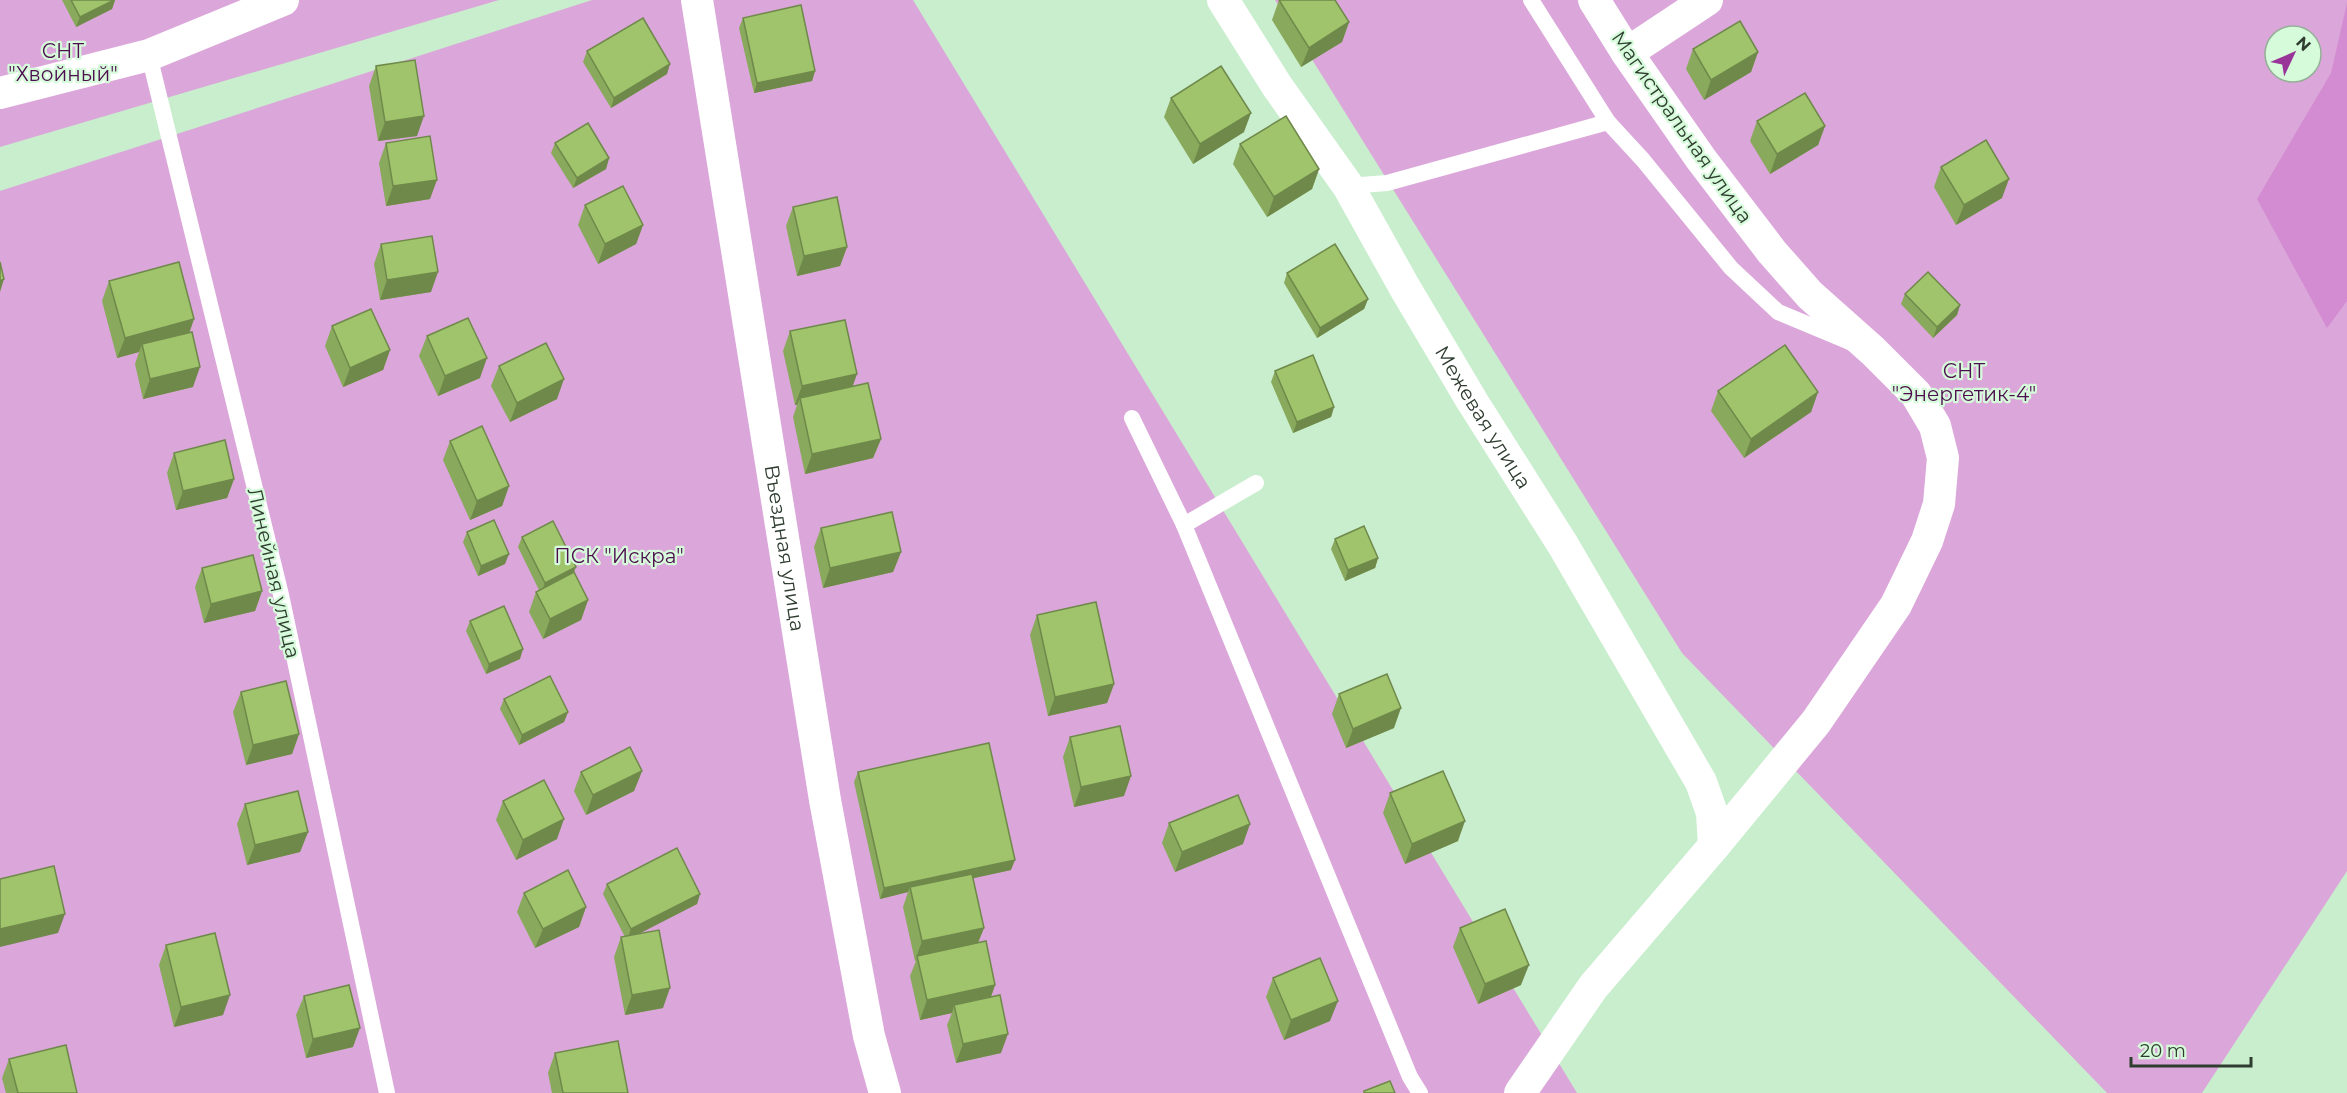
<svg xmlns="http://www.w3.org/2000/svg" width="2347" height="1093" font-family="Montserrat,sans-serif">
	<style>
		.green { fill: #dba6d9; fill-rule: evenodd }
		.forest { fill: #d38cd1 }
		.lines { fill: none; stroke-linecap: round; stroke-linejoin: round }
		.service { stroke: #fff; stroke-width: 16 }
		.minor { stroke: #fff; stroke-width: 32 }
		.wall { fill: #89a95c }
		.shaded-wall { fill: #6f894b }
		.building { fill: #9fc46b; stroke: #6f894b; stroke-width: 1.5 }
		.labels { text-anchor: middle; stroke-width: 4.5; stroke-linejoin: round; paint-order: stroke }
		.park-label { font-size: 20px; fill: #4d0d4e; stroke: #d6fbda }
		.street-label { font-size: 20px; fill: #2f3d30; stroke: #d6fbda }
	</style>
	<rect width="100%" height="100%" fill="#c9eecd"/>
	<g class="green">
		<polygon points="0,0 499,0 0,147"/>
		<polygon points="592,0 913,0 1577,1093 0,1093 0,191"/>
		<path d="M1275 0H2347V871L2202 1093H2107L1682 653ZM2275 36H2311V72H2275Z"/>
	</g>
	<polygon class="forest" points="2347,3 2347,301 2327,328 2257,199 2331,73"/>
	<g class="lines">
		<g class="service">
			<polyline points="1531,0 1608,122"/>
			<polyline points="149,55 281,595 387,1093"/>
			<polyline points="1348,186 1387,183 1608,122 1643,160 1731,268 1778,312 1850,342"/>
			<polyline points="1132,418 1184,525 1410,1077 1420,1093"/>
			<polyline points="1184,525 1256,483"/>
		</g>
		<g class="minor">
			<path id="s1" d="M697 0 825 800 869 1036 885 1093"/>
			<path id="s2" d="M1223 0 1277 86 1348 186 1405 288 1472 401 1563 545 1701 782 1712 813 1714 846"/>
			<polyline points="1627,53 1707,0"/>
			<polyline points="0,93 149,55 283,0"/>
			<polyline points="1520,1093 1593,987 1714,846 1816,722 1896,605 1927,541 1939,504 1943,458 1935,426 1916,394 1873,351 1810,295 1772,252 1701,159 1627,53 1594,0"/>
		</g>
	</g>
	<g class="wall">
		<polygon points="62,0 115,0 112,9 76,27"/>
		<polygon points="1279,0 1349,22 1342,42 1301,67 1272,20"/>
		<polygon points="743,18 815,71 812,81 754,93 739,28"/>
		<polygon points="1693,49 1758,52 1751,72 1704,100 1686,69"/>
		<polygon points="587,51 667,74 611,108 583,62"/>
		<polygon points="376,66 417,136 378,141 369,86"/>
		<polygon points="1171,98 1244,132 1193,164 1164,117"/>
		<polygon points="1757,121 1825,126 1818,145 1770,174 1750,141"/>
		<polygon points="386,143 430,199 386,206 379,163"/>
		<polygon points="555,143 609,158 606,169 573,188 551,153"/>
		<polygon points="1240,144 1319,169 1312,189 1267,217 1233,164"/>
		<polygon points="1941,167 2002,198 1956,225 1934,187"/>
		<polygon points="585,205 643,225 636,244 598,264 578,225"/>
		<polygon points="793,207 847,247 840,266 797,276 786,226"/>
		<polygon points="381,244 431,292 380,300 374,264"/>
		<polygon points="1287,273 1368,299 1364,309 1317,338 1284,283"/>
		<polygon points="109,281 194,319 189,333 193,387 143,399 135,364 139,352 117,358 102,301"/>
		<polygon points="1905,294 1960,305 1957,315 1933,338 1901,304"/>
		<polygon points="332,326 390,350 383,370 343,387 325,346"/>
		<polygon points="790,331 853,386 881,439 873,458 805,474 793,417 797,405 795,405 783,351"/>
		<polygon points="427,336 480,378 438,396 419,356"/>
		<polygon points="499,366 557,399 510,422 491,386"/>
		<polygon points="1275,371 1334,407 1331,417 1293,433 1271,382"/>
		<polygon points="1718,391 1818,392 1811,412 1744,458 1711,411"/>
		<polygon points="450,441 509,486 502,506 470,520 443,460"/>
		<polygon points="174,453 234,479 227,498 176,510 167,473"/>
		<polygon points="821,528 901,552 893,572 823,588 814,547"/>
		<polygon points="467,532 505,564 478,576 463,542"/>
		<polygon points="522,537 574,573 588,600 581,620 543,639 529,612 536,592 539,590 518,547"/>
		<polygon points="1335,539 1378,558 1375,568 1345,581 1331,549"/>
		<polygon points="202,568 262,591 255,611 204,623 195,587"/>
		<polygon points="1037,615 1114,684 1107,703 1048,716 1030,635"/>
		<polygon points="470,621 520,659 486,674 466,631"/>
		<polygon points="241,692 299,734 292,754 246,765 233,712"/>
		<polygon points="1339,694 1394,728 1346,748 1332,714"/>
		<polygon points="504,699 568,712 564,722 519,745 500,709"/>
		<polygon points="1070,737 1124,796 1074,807 1063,757"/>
		<polygon points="642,771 634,791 586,815 574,791 581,772"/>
		<polygon points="858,772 1011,870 973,878 984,928 978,943 995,985 991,997 1001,1053 956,1063 947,1025 952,1013 920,1020 910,976 916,961 915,961 903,907 908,892 880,899 854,782"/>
		<polygon points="1390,793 1458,841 1405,864 1383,813"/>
		<polygon points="503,801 557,839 516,860 496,820"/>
		<polygon points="245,804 308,832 300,852 247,865 237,824"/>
		<polygon points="1169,823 1243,844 1175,872 1162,843"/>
		<polygon points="607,884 700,894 697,904 637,934 663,1008 625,1015 614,957 621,937 625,937 603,894"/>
		<polygon points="524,893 586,907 579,927 535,948 517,912"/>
		<polygon points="1460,928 1521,985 1478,1004 1453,947"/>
		<polygon points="166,945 223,1015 174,1027 159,965"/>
		<polygon points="1273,978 1330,1021 1284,1040 1266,997"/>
		<polygon points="304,996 353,1047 306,1058 296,1015"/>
		<polygon points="555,1053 628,1093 552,1093 548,1073"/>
		<polygon points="9,1059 77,1093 6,1093 2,1078"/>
	</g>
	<g class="shaded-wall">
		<polygon points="114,0 115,0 112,9 76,27 80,17"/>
		<polygon points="1349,22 1342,42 1301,67 1309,48"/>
		<polygon points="1758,52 1751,72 1704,100 1711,80"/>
		<polygon points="670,64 667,74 611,108 614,98"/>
		<polygon points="815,71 812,81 754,93 757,83"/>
		<polygon points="1251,113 1244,132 1193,164 1200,144"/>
		<polygon points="424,116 417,136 378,141 385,122"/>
		<polygon points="1825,126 1818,145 1770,174 1777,154"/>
		<polygon points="609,158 606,169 573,188 577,178"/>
		<polygon points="1319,169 1312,189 1267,217 1274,197"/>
		<polygon points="2009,179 2002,198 1956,225 1964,205"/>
		<polygon points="437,180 430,199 386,206 393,186"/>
		<polygon points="643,225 636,244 598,264 605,244"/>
		<polygon points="847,247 840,266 797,276 804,256"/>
		<polygon points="438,272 431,292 380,300 387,280"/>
		<polygon points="4,279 0,292 0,281"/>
		<polygon points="1368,299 1364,309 1317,338 1320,328"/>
		<polygon points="1960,305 1957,315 1933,338 1937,327"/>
		<polygon points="194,319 187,339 142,344 139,352 117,358 125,338"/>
		<polygon points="390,350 383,370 343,387 350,368"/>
		<polygon points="487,358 480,378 438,396 445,376"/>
		<polygon points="200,367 193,387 143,399 150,379"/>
		<polygon points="857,374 850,394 800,398 797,405 795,405 802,386"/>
		<polygon points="564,379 557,399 510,422 517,403"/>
		<polygon points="1818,392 1811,412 1744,458 1751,439"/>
		<polygon points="1334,407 1331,417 1293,433 1297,422"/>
		<polygon points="881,439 873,458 805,474 812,454"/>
		<polygon points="234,479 227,498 176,510 183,491"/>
		<polygon points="509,486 502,506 470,520 477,501"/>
		<polygon points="901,552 893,572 823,588 830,568"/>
		<polygon points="509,554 505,564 478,576 481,566"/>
		<polygon points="1378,558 1375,568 1345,581 1348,570"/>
		<polygon points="576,567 572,577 541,593 545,583"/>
		<polygon points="262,591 255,611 204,623 211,604"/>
		<polygon points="588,600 581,620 543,639 550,619"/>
		<polygon points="523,649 520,659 486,674 489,664"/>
		<polygon points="1114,684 1107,703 1048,716 1055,697"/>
		<polygon points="1401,708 1394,728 1346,748 1353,729"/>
		<polygon points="568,712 564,722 519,745 522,735"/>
		<polygon points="299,734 292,754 246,765 253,745"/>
		<polygon points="642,771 634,791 586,815 593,795"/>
		<polygon points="1131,776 1124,796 1074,807 1081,787"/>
		<polygon points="564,819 557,839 516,860 523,840"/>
		<polygon points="1465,821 1458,841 1405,864 1412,844"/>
		<polygon points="1250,824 1243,844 1175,872 1182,852"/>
		<polygon points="308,832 300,852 247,865 255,845"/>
		<polygon points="1015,860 1011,870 911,892 910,887 908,892 880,899 884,888"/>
		<polygon points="700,894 697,904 627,940 631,929"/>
		<polygon points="586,907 579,927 535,948 543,929"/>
		<polygon points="65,914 58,933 0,947 0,929"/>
		<polygon points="984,928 976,947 917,956 915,961 922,941"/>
		<polygon points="1529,965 1521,985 1478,1004 1485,984"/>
		<polygon points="995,985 988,1005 954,1005 952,1013 920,1020 927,1000"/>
		<polygon points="670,988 663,1008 625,1015 632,995"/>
		<polygon points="230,995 223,1015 174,1027 181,1007"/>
		<polygon points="1338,1001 1330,1021 1284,1040 1291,1020"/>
		<polygon points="360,1028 353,1047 306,1058 313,1039"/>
		<polygon points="1008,1034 1001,1053 956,1063 963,1044"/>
	</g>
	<g class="building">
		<polygon points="71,0 114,0 80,17"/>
		<polygon points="1279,0 1335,0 1349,22 1309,48"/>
		<polygon points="801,5 815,71 757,83 743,18"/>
		<polygon points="643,18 670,64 614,98 587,51"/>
		<polygon points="1740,21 1758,52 1711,80 1693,49"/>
		<polygon points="415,60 424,116 385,122 376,66"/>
		<polygon points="1221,66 1251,113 1200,144 1171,98"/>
		<polygon points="1805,93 1825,126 1777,154 1757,121"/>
		<polygon points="1286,116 1319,169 1274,197 1240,144"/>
		<polygon points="588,123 609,158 577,178 555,143"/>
		<polygon points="430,136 437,180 393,186 386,143"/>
		<polygon points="1986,140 2009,179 1964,205 1941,167"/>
		<polygon points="623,186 643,225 605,244 585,205"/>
		<polygon points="837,197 847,247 804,256 793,207"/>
		<polygon points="432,236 438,272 387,280 381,244"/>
		<polygon points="1335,244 1368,299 1320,328 1287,273"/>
		<polygon points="0,262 4,279 0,281"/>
		<polygon points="179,262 194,319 125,338 109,281"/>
		<polygon points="1928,272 1960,305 1937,327 1905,294"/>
		<polygon points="371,309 390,350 350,368 332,326"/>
		<polygon points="468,318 487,358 445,376 427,336"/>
		<polygon points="845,320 857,374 802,386 790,331"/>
		<polygon points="192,332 200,367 150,379 142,344"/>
		<polygon points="546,343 564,379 517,403 499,366"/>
		<polygon points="1785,345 1818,392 1751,439 1718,391"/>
		<polygon points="1313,355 1334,407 1297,422 1275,371"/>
		<polygon points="868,383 881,439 812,454 800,398"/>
		<polygon points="482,426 509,486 477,501 450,441"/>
		<polygon points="225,440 234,479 183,491 174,453"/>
		<polygon points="892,512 901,552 830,568 821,528"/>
		<polygon points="494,520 509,554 481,566 467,532"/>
		<polygon points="553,521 576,567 545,583 522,537"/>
		<polygon points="1364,526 1378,558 1348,570 1335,539"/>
		<polygon points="253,555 262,591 211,604 202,568"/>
		<polygon points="574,572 588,600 550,619 536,592"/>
		<polygon points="1096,602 1114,684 1055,697 1037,615"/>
		<polygon points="504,606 523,649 489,664 470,621"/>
		<polygon points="1387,674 1401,708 1353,729 1339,694"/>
		<polygon points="550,676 568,712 522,735 504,699"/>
		<polygon points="286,681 299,734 253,745 241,692"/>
		<polygon points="1120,726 1131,776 1081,787 1070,737"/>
		<polygon points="989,743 1015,860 884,888 858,772"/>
		<polygon points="630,747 642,771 593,795 581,772"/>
		<polygon points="1443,771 1465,821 1412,844 1390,793"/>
		<polygon points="544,780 564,819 523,840 503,801"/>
		<polygon points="298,791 308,832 255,845 245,804"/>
		<polygon points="1238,795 1250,824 1182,852 1169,823"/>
		<polygon points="677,848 700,894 631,929 607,884"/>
		<polygon points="54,866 65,914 0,929 0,879"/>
		<polygon points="568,870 586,907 543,929 524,893"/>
		<polygon points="972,874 984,928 922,941 910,887"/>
		<polygon points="1505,909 1529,965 1485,984 1460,928"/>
		<polygon points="659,930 670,988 632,995 621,937"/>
		<polygon points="215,933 230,995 181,1007 166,945"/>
		<polygon points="986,941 995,985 927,1000 917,956"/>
		<polygon points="1320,958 1338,1001 1291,1020 1273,978"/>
		<polygon points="349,985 360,1028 313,1039 304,996"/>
		<polygon points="1000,995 1008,1034 963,1044 954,1005"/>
		<polygon points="618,1041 628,1093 563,1093 555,1053"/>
		<polygon points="66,1045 77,1093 18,1093 9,1059"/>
		<polygon points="1390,1081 1395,1093 1364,1093 1364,1091"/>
	</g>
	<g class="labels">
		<g class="park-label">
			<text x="63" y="58">СНТ<tspan x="63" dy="23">"Хвойный"</tspan></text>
			<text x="1964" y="378">СНТ<tspan x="1964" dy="23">"Энергетик-4"</tspan></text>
			<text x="619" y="563">ПСК "Искра"</text>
		</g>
		<g class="street-label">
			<text transform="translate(1682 127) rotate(55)" y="7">Магистральная улица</text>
			<text dy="7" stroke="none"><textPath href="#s2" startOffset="492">Межевая улица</textPath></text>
			<text dy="7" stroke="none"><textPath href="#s1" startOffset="555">Въездная улица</textPath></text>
			<text transform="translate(274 573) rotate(77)" y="7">Линейная улица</text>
		</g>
	</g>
	<g transform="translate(2293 54) rotate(46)"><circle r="28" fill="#d6fbda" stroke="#93af96" stroke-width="1.5"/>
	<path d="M0-4.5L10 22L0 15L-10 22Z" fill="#993499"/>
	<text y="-9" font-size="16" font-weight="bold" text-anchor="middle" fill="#2f3d30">N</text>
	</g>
	<path d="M2131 1057v9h120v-9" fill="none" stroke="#2f3d30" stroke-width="3"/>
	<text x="2140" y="1057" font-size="18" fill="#2f3d30" stroke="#d6fbda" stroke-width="4.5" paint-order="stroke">20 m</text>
</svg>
